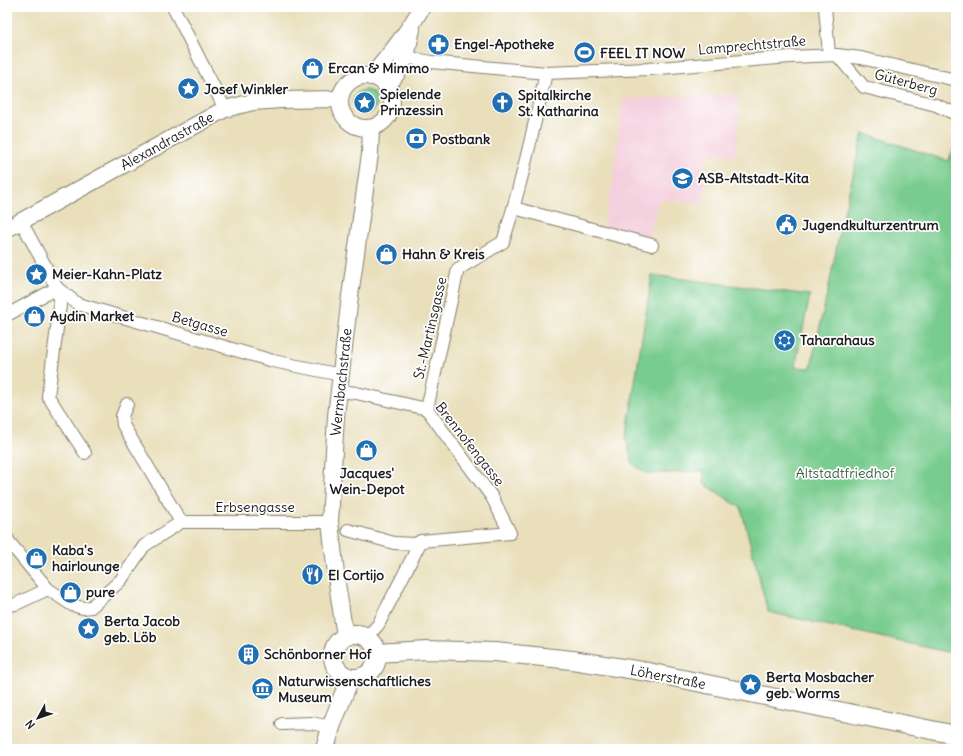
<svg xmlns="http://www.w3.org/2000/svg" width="963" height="756" font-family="Delius,sans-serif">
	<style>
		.built { fill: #f4cfdd }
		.green { fill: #79cc8f; stroke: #4a7456 }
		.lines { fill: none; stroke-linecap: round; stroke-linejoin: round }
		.minor-casing { stroke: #827e6c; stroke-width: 14 }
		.tertiary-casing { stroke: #827e6c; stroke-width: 18 }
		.secondary-casing { stroke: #827e6c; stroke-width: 20 }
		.minor { stroke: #fff; stroke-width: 12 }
		.tertiary { stroke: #fff; stroke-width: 16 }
		.secondary { stroke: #fff; stroke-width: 18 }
		.labels { text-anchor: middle; stroke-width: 3.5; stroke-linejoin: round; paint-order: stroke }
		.poi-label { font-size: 14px; font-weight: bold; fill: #1c1c1c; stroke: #fff; text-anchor: start }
		.street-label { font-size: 14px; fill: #1c1c1c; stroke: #fff }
		.park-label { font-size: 14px; fill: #41624a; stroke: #fff }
	</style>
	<rect width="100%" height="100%" fill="#fff"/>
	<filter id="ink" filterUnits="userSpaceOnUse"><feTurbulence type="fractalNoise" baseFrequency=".025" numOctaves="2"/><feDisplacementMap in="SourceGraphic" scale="8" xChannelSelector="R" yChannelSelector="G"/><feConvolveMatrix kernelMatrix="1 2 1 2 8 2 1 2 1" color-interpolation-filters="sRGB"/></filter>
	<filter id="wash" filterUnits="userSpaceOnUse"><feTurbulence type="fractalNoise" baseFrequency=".012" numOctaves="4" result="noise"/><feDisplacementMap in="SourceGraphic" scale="16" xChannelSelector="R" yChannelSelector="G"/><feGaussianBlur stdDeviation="0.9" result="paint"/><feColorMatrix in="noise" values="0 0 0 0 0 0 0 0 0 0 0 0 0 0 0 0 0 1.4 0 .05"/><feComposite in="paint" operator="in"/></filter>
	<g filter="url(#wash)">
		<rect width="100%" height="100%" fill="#e9dfbb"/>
		<polygon class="built" points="738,94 739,112 736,155 706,153 703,203 659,200 649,237 604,226 605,214 612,187 623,99"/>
		<g class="green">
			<circle cx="365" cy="102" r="12"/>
			<polygon points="863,133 948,161 956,144 956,654 768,612 741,508 703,483 704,471 648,474 633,464 626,439 652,275 810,295 795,367 811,368 814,352 830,281 841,225"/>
		</g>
	</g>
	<g filter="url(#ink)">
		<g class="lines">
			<defs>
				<g id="minor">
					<polyline points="173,7 225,109"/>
					<polyline points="825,7 829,55"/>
					<polyline points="837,55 864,87 936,105 956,114"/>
					<polyline points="406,57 431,62 546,73 648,69 790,57 837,55 861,58 956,80"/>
					<polyline points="514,208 652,245"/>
					<polyline points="21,221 57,288 60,305 48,396 85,453"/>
					<polyline points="57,288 78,304 273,361 341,375"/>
					<polyline points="7,315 57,288"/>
					<polyline points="340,391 356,393 427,409 448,438 492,497 510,533 421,541 415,544 394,543 348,530"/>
					<polyline points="127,404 122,416 123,425 181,522"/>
					<path d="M427 409 458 269 503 242C521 186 533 130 546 73"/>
					<polyline points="7,538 9,542 48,589 72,605 83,608 91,607 121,580 144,546 181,522 330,522"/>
					<polyline points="7,606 16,604 48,589"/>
					<polyline points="366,638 378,625 421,541"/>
					<polyline points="282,724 311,723 331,727"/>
				</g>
				<g id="tertiary">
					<circle cx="366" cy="102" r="26"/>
					<path d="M371 77C390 54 408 32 422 7"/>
					<polyline points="387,87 397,73 406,57 412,29"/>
					<polyline points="7,229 225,109 253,102 281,100 340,99"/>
					<polyline points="345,636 337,583 330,522 336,416 350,296 370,154 371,128"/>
				</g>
				<g id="secondary">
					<circle cx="355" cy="656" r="22"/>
					<polyline points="376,653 427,650 495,652 572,660 648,672 956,735"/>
					<polyline points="325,749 331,727 350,678"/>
				</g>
			</defs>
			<use href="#minor" class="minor-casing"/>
			<use href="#tertiary" class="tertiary-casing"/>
			<use href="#secondary" class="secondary-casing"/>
			<use href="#minor" class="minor"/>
			<use href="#tertiary" class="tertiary"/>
			<use href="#secondary" class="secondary"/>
		</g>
	</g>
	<defs>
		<symbol id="pharmacy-disc" viewBox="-11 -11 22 22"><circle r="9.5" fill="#1f6fb2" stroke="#fff"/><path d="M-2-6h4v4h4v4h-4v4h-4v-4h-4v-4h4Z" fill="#fff"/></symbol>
		<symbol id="stadium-disc" viewBox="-11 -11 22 22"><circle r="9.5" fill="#1f6fb2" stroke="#fff"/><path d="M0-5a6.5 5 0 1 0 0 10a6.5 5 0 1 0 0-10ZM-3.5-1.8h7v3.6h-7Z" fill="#fff"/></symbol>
		<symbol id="shop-disc" viewBox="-11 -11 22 22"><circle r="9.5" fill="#1f6fb2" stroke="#fff"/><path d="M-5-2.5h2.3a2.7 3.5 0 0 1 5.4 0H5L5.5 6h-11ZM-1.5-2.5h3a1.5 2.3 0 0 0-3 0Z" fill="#fff"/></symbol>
		<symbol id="sight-disc" viewBox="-11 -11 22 22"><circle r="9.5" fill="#1f6fb2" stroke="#fff"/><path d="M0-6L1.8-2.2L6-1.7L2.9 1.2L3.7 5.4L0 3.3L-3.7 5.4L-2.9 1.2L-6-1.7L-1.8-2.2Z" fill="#fff"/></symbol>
		<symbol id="church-disc" viewBox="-11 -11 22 22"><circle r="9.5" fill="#1f6fb2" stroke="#fff"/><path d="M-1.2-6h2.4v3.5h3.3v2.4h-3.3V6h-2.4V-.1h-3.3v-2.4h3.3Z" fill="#fff"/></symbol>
		<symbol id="bank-disc" viewBox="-11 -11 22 22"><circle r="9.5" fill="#1f6fb2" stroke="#fff"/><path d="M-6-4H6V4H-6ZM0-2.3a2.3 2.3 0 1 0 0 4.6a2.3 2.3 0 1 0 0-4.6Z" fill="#fff"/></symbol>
		<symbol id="school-disc" viewBox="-11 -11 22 22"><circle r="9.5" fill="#1f6fb2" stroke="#fff"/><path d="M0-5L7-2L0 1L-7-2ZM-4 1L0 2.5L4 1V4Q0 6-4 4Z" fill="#fff"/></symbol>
		<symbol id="civic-disc" viewBox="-11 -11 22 22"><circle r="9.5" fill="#1f6fb2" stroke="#fff"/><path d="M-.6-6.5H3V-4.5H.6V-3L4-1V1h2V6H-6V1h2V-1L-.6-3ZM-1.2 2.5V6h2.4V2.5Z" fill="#fff"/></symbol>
		<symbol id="synagogue-disc" viewBox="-11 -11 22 22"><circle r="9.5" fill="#1f6fb2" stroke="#fff"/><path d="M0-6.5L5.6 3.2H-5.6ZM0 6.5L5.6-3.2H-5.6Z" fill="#fff"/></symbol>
		<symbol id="restaurant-disc" viewBox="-11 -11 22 22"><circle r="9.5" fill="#1f6fb2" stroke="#fff"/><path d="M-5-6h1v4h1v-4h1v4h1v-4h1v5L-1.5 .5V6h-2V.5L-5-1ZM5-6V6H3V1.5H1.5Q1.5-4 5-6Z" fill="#fff"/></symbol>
		<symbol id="building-disc" viewBox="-11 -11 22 22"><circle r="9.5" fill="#1f6fb2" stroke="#fff"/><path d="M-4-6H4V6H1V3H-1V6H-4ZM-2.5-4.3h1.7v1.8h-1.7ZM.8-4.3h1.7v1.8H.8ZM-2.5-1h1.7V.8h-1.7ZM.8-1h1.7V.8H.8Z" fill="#fff"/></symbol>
		<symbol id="museum-disc" viewBox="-11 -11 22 22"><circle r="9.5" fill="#1f6fb2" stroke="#fff"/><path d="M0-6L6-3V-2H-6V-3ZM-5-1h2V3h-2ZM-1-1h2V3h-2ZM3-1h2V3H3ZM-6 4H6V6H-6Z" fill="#fff"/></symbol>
	</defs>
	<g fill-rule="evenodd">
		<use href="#pharmacy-disc" x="426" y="32" width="25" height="25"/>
		<use href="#stadium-disc" x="572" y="40" width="25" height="25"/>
		<use href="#shop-disc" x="300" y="56" width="25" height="25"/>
		<use href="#sight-disc" x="176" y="76" width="25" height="25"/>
		<use href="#sight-disc" x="352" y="90" width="25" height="25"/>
		<use href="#church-disc" x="490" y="90" width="25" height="25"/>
		<use href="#bank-disc" x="404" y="126" width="25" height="25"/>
		<use href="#school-disc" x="670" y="166" width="25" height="25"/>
		<use href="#civic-disc" x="774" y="212" width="25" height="25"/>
		<use href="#shop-disc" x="374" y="242" width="25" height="25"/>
		<use href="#sight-disc" x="24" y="262" width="25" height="25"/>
		<use href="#shop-disc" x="22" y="304" width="25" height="25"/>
		<use href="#synagogue-disc" x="772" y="328" width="25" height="25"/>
		<use href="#shop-disc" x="354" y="438" width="25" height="25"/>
		<use href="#shop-disc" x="24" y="546" width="25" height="25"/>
		<use href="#restaurant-disc" x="300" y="562" width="25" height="25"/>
		<use href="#shop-disc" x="58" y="580" width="25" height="25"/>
		<use href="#sight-disc" x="76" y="616" width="25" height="25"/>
		<use href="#building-disc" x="236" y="642" width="25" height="25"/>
		<use href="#sight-disc" x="738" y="672" width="25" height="25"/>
		<use href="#museum-disc" x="250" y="676" width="25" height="25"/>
	</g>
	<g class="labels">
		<g class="poi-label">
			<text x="454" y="49">Engel-Apotheke</text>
			<text x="600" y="58">FEEL IT NOW</text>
			<text x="328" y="73">Ercan &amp; Mimmo</text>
			<text x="204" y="94">Josef Winkler</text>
			<text x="380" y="99">Spielende<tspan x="380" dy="16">Prinzessin</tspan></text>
			<text x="518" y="100">Spitalkirche<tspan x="518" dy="16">St. Katharina</tspan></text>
			<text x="432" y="144">Postbank</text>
			<text x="698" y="183">ASB-Altstadt-Kita</text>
			<text x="802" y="230">Jugendkulturzentrum</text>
			<text x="402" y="259">Hahn &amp; Kreis</text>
			<text x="52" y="279">Meier-Kahn-Platz</text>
			<text x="50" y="321">Aydin Market</text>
			<text x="800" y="345">Taharahaus</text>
			<text x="367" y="478" text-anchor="middle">Jacques'<tspan x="367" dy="16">Wein-Depot</tspan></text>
			<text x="52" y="555">Kaba's<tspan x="52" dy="16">hairlounge</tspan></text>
			<text x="328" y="580">El Cortijo</text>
			<text x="86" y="597">pure</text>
			<text x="104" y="626">Berta Jacob<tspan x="104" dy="16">geb. Löb</tspan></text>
			<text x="264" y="659">Schönborner Hof</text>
			<text x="766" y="682">Berta Mosbacher<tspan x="766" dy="16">geb. Worms</tspan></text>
			<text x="278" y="686">Naturwissenschaftliches<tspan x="278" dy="16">Museum</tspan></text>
		</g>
		<g class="street-label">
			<text transform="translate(752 45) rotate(-5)" y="5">Lamprechtstraße</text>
			<text transform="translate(906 82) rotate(15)" y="5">Güterberg</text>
			<text transform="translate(167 141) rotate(-29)" y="5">Alexandrastraße</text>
			<text transform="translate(200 324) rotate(16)" y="5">Betgasse</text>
			<text transform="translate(430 328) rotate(-77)" y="5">St.-Martinsgasse</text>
			<text transform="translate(341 382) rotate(-84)" y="5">Wermbachstraße</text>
			<text transform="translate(470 444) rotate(52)" y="5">Brennofengasse</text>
			<text x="255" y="512">Erbsengasse</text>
			<text transform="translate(668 677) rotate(11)" y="5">Löherstraße</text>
		</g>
		<g class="park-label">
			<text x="845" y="478">Altstadtfriedhof</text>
		</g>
	</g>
	<rect width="963" height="756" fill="none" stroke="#fff" stroke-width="24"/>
	<g transform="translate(38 718) rotate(230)" stroke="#ffffff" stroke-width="3" paint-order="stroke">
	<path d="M0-3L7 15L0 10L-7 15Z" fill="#1c1c1c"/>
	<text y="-6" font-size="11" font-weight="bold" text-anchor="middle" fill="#1c1c1c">N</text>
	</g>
</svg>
